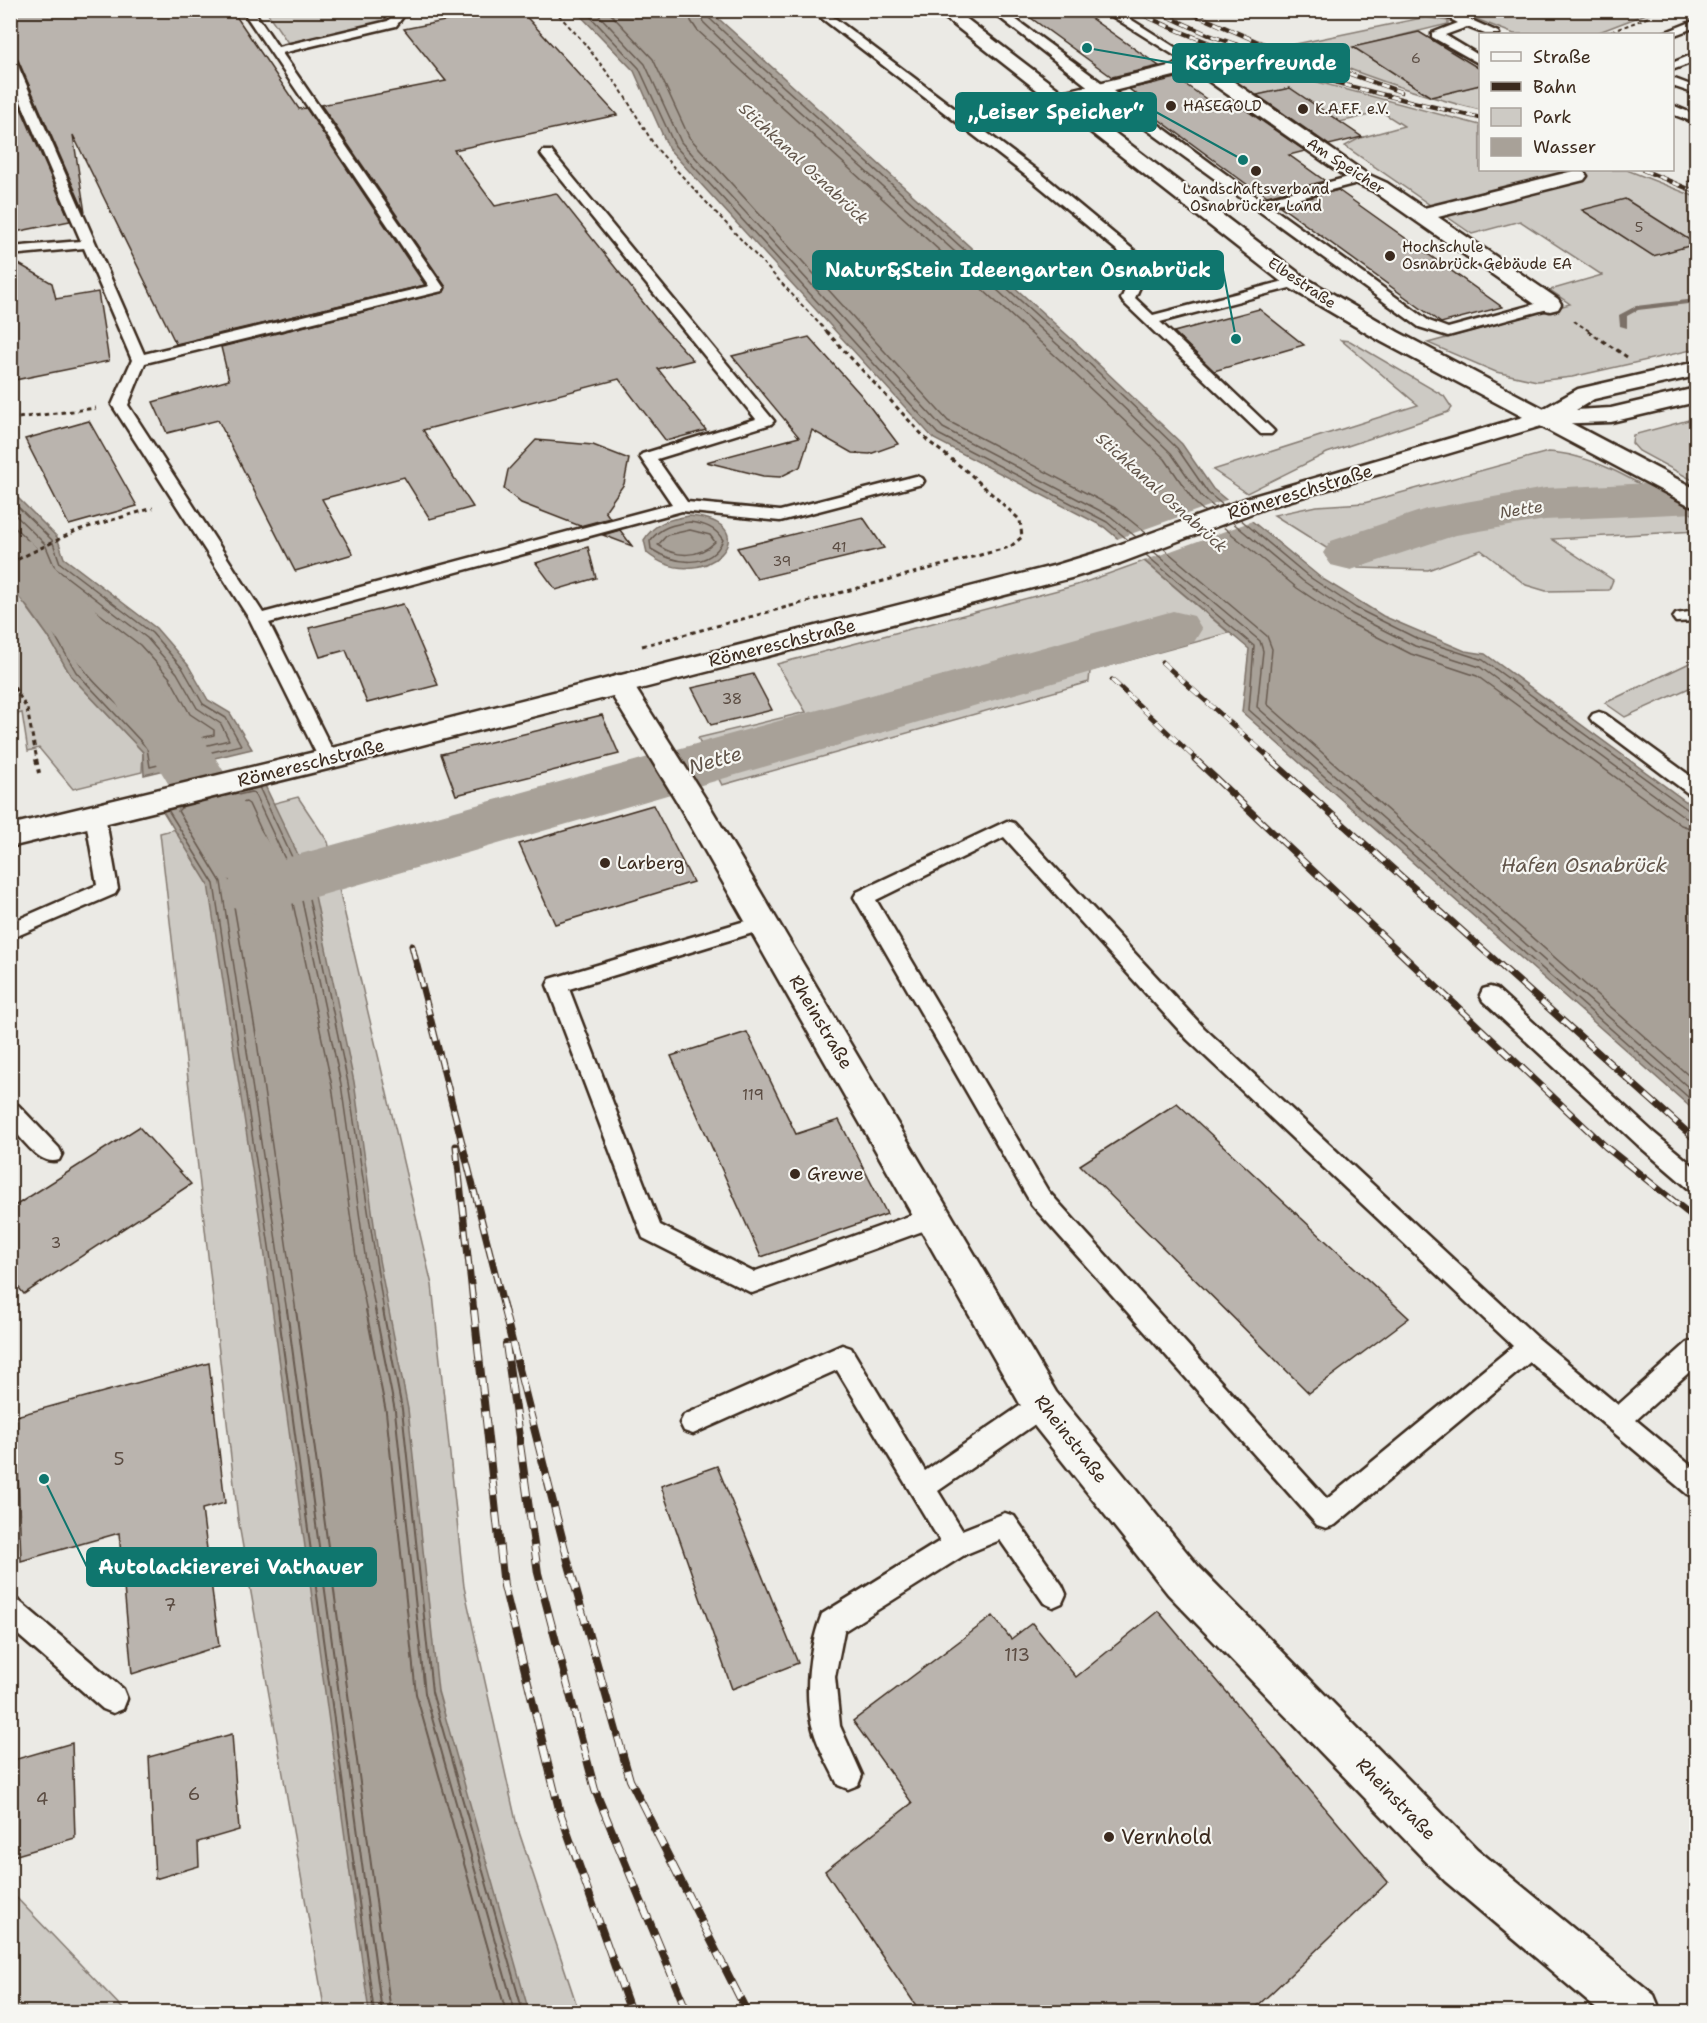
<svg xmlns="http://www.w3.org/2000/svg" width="1707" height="2023" font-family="'Shantell Sans',sans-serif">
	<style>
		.green { fill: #cdcac4; stroke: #847a71; stroke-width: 1.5 }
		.water { fill: #a8a198; stroke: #7c7167; stroke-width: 1.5 }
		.pier { fill: #ebeae5 }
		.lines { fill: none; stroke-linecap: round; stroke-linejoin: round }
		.shore-far1 { stroke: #675a4f; stroke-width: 1.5 }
		.shore { stroke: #675a4f; stroke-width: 2 }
		.stream { fill: #7c7167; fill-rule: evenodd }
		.river { fill: #a8a198; fill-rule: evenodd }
		.building { fill: #bab4ae; stroke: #3b2a1e; stroke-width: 1.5 }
		.lane-casing { stroke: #3b2a1e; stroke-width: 5 }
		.street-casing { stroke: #3b2a1e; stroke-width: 5 }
		.secondary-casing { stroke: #3b2a1e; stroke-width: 5 }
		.path-far2 { stroke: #3b2a1e; stroke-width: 2; stroke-dasharray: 4 3; stroke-linecap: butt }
		.path-far1 { stroke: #3b2a1e; stroke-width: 3; stroke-dasharray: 4.5 4; stroke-linecap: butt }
		.path { stroke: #3b2a1e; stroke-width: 4; stroke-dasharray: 6 4.5; stroke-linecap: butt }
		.lane { fill: #f6f6f2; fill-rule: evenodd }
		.street { fill: #f6f6f2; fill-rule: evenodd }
		.secondary { fill: #f6f6f2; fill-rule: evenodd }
		.rail-far3-casing { stroke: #3b2a1e; stroke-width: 4.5 }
		.rail-far2-casing { stroke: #3b2a1e; stroke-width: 5 }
		.rail-far1-casing { stroke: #3b2a1e; stroke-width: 7 }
		.rail-casing { stroke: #3b2a1e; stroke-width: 8 }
		.rail-far3 { stroke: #f6f6f2; stroke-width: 3; stroke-dasharray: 8; stroke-linecap: butt }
		.rail-far2 { stroke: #f6f6f2; stroke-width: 4; stroke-dasharray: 10; stroke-linecap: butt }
		.rail-far1 { stroke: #f6f6f2; stroke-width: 4.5; stroke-dasharray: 14; stroke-linecap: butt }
		.rail { stroke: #f6f6f2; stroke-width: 6; stroke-dasharray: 17; stroke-linecap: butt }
		.poi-dot { fill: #3b2a1e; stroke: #f6f6f2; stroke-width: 2 }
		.labels { text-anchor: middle; stroke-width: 4.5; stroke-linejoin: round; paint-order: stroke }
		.far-number-label { font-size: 14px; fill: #5b4c42 }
		.far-poi-label { font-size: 15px; fill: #3b2a1e; stroke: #f6f6f2; text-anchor: start }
		.far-street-label { font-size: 15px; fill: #3b2a1e; stroke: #f6f6f2 }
		.number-label { font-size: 15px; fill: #5b4c42 }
		.far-water-label { font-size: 16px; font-style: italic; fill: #615449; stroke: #f6f6f2 }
		.street-label { font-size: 18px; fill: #3b2a1e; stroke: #f6f6f2 }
		.poi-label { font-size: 18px; fill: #3b2a1e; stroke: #f6f6f2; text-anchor: start }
		.near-number-label { font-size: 18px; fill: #5b4c42 }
		.water-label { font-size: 20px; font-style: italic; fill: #615449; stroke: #f6f6f2 }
		.near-poi-label { font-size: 21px; fill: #3b2a1e; stroke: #f6f6f2; text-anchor: start }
		.leader { fill: none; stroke: #0f766e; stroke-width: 2 }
		.callout-dot { fill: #0f766e; stroke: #f6f6f2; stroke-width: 2 }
		.callout { fill: #0f766e; stroke: #0f766e; stroke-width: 2 }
		.callout-label { font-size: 20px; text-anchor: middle; font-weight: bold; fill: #fff }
	</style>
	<rect width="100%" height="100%" fill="#ebeae5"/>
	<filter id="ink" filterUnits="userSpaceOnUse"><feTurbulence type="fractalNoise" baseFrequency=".0167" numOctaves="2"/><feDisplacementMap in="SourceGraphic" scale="12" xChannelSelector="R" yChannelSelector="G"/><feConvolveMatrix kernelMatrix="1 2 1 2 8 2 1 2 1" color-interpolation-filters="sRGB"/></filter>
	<g filter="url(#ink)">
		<g class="green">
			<polygon points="266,11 436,11 288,43"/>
			<polygon points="1456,11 1654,11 1594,34 1514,34"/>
			<path d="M1426 17 1448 21V24L1354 47 1431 97 1480 85V110C1415 94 1352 72 1291 45Z"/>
			<polygon points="1242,62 1480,125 1480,170 1627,170 1696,197 1696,349 1572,377 1537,381 1496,372 1428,343 1570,304 1550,290 1602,275 1520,221 1472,234 1345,146 1360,138 1404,126 1382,112 1340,122 1290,88 1253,96 1215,69"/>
			<polygon points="1341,340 1350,341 1444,396 1452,408 1448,412 1327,453 1247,493 1213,470 1418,405"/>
			<polygon points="1696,418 1696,482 1639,451 1632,443 1633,435"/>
			<path d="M1548 452C1599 454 1652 492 1696 516V531L1552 539 1613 580 1609 590 1546 591 1526 585 1481 550 1428 570 1358 568 1274 515 1316 506 1364 503Z"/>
			<polygon points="1144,561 1229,633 1090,671 1089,682 722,785 698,738 806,712 777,664 1077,585"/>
			<polygon points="10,584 48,636 71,676 143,752 142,772 73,789 39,748 28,751 22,713 11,715"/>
			<polygon points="1696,660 1696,685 1625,717 1605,703"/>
			<polygon points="298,797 328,842 432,1285 464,1587 517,1826 579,2012 325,2012 238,1519 160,833"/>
			<polygon points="11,1892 126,2012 11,2012"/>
		</g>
		<g class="water">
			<polygon points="576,11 710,11 1077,344 1182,444 1213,489 1321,578 1383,616 1465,651 1485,654 1696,809 1696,1112 1242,712 1249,649 1104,527 934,439 669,149 634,71"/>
			<polygon points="11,491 57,537 64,558 156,628 188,665 208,700 230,713 252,749 144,775 143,752 71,676 48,636 11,584"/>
			<path d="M689 516C774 523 703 599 647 553L644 540C655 522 670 519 689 516Z"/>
			<polygon points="260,775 313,886 354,1082 379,1260 408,1409 438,1691 529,2012 369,2012 261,1227 208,884 156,800"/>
		</g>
		<polygon class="pier" points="1229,499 1255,520 1141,562 1114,540"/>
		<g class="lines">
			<g class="shore-far1">
				<polyline points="584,10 639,68 675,146 938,434 1107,522 1128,540"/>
				<polyline points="594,10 645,64 681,142 943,428 1110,516 1136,537"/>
				<polyline points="607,10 653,59 689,137 948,421 1115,508 1146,533"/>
				<polyline points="690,10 691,21 697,30 1061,361 1165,459 1195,503 1205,512"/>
				<polyline points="699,10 703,22 738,56 1068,354 1171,453 1202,497 1215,508"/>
				<polyline points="706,10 708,17 744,51 1073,348 1177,448 1208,493 1223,505"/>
				<polyline points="10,499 52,540 60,563 152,633 183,669 203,704 226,718 241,745 150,767 147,748 76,672 53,632 21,586 10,581"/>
				<path d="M10 510 45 544 55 568 147 638 177 673 197 708 221 724 229 740 158 757C144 722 114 705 90 677 64 648 49 587 10 573"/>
				<polyline points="1240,519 1308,576 1356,608 1418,639 1483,660 1691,812 1696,813"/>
				<path d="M690 522C704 524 715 527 723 540 710 570 674 564 651 549L650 541C660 527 674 524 690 522Z"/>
				<polyline points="1232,522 1303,581 1352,614 1415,646 1480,667 1686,818 1696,821"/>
				<path d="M10 523 37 549 48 574 140 645 170 678 190 714 214 730V735L165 746C147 717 119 698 97 672 68 639 57 578 10 564"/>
				<polyline points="1222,526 1297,588 1346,621 1411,654 1477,676 1681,825 1696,830"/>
				<path d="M690 530 710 535 715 542C699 558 676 558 658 545L667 535Z"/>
				<polyline points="1163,548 1267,636 1272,649 1267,704 1696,1082"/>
				<polyline points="1154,552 1260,641 1263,651 1257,707 1696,1094"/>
				<polyline points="1146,555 1254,646 1249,710 1696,1104"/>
				<polyline points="259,787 307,889 348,1083 384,1312"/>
				<polyline points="168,810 214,884 279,1312"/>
				<polyline points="287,1312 221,882 178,811 181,808 251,792 254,793 300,891 341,1084 366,1262 376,1312"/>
				<polyline points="296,1312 256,1035 229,877 193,817 195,814 246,802 249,804 291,894 332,1086 357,1263 367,1312"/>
			</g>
			<g class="shore">
				<polyline points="278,1310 374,2012"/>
				<polyline points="287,1310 382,2012"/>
				<polyline points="296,1310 391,2012"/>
				<polyline points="366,1310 386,1412 416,1694 506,2012"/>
				<polyline points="375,1310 395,1411 425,1693 515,2012"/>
				<polyline points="383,1310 402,1409 432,1692 523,2012"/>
			</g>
			<polygon class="stream" points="1696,299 1696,303 1638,310 1627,316 1627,328 1620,326 1619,315 1636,306"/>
			<g class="river">
				<polygon points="1696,481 1696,513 1545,520 1456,535 1351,570 1331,565 1323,553 1331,541 1426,509 1545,488"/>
				<polygon points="10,536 30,541 158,675 196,727 279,860 1173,611 1194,616 1202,629 1194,642 257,914 233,907 224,890 230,880 225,879 150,753 116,703 10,587"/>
			</g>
		</g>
		<g class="building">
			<polygon points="10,10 232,10 299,109 306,108 425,285 176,344 73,135 85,213 18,60 10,56"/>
			<polygon points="500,10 520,10 617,115 454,150 495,206 556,193 661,325 693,360 658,369 706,430 666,441 619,379 423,430 473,507 430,519 404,477 322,499 353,554 295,571 218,420 167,433 153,402 229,380 221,347 444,292 446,287 321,105 446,81 404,29"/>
			<polygon points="1020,10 1079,10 1159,66 1112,77"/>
			<polygon points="1419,32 1480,69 1480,85 1431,97 1353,47"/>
			<polygon points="1176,78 1215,105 1233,101 1305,151 1289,155 1325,181 1267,196 1259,190 1256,191 1138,104 1147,102 1129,89"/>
			<polygon points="10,83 70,221 10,233"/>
			<polygon points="1290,88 1362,137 1329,145 1257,95"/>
			<polygon points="1338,190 1502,307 1441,323 1280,206"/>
			<polygon points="1625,199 1696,244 1653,256 1582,210"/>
			<polygon points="10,259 52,283 56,299 98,292 109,361 10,381"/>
			<polygon points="1259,309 1304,345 1214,371 1174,332"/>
			<polygon points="809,337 861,395 898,444 870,454 852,453 812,430 800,467 780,477 763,476 706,462 799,437 732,356"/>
			<polygon points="89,421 137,506 69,525 25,439"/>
			<polygon points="536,440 593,445 629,459 624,484 605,511 610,518 580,526 521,503 504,489 508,470"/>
			<polygon points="863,517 884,548 757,579 737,548"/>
			<polygon points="620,530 632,546 603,535"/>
			<polygon points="588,547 596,578 556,590 536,563"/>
			<polygon points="403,604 438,685 367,703 346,650 320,657 309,628"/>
			<polygon points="753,674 772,710 711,725 692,688"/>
			<polygon points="602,715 619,754 456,795 441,754"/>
			<polygon points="653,805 693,882 555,924 519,844"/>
			<polygon points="747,1032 796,1134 839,1120 887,1214 761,1257 671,1056"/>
			<polygon points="1177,1103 1409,1318 1309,1393 1080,1165"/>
			<polygon points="139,1127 191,1184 24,1294 10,1277 10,1209"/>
			<polygon points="209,1363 225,1503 202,1509 219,1646 132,1674 119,1533 21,1561 16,1416"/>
			<polygon points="717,1466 798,1663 732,1689 661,1486"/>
			<polygon points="1158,1611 1388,1882 1250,2013 921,2013 825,1871 912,1803 853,1721 993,1616 1011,1639 1032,1623 1076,1677"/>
			<polygon points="232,1734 239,1830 198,1842 199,1866 155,1879 149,1757"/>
			<polygon points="72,1743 75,1838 10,1857 10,1761"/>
		</g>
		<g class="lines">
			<defs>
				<g id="lane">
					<polygon points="242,10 253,10 278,47 388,21 397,10 408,10 396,26 282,53 444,288 442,291 145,363 128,405 263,613 672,504 640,457 642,454 756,419 543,157 541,154 543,151 551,151 774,421 771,424 657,459 687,502 780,511 916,476 922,478 924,481 922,484 780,521 682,511 269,623 337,759 335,763 328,765 321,763 250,620 112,405 132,360 84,248 10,255 10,247 81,241 10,76 10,58 16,61 144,354 429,286"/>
					<polygon points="811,10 824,10 1043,175 1148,262 1150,265 1135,298 1153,315 1296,278 1301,279 1303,282 1301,285 1160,322 1271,428 1274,431 1271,434 1261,434 1123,302 1121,299 1136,266 1033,181"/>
					<polygon points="990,10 1003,10 1261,200 1360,174 1365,175 1366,178 1365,181 1270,206 1429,321 1448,328 1550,300 1557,304 1555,307 1448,336 1419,327 1095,92"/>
					<polygon points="1102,10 1116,10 1203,65 1201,67 1193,67"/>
					<polygon points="1433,10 1449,10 1498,32 1499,34 1485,34 1467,27 1445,35 1480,56 1480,64 1432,37 1432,33 1458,23"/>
					<polygon points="1696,20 1696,27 1672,36 1661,34"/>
					<polygon points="1696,53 1696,61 1672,70 1672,63"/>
					<polygon points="1672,78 1696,87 1696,94 1672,86"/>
					<polygon points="1672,105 1696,115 1696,123 1672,114"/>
					<polygon points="1696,611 1696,621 1676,622 1673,618 1676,614"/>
					<polygon points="1599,712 1605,714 1696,780 1696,795 1689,794 1593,722 1590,718 1593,714"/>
					<polygon points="95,808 102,810 105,815 118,889 115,894 10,939 10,923 97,885 85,815 88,810"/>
					<path d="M1007 821 1014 823 1204 1028 1539 1339 1618 1405 1687 1343 1696 1340V1366L1636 1420 1696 1470V1498L1687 1494 1530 1362 1335 1525 1326 1528 1317 1525 1032 1205 854 897 857 892ZM1004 837 1188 1040 1513 1346 1327 1499 1048 1191 876 900Z"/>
					<polygon points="762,916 769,918 772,923 769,928 569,989 660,1225 753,1272 934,1207 942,1210 946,1217 942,1224 752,1293 643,1238 547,985 550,979"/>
					<polygon points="1490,987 1497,989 1654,1133 1696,1168 1696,1190 1688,1188 1638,1145 1483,1001 1480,995 1483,989"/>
					<path d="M10 1102 18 1105 59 1148 62 1154 59 1160C40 1167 23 1139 10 1126Z"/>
					<path d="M842 1345 851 1348 925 1471 1033 1397 1042 1394 1051 1397 1054 1405 1051 1413 938 1491 962 1530 1005 1513 1014 1516 1062 1585 1066 1594 1062 1603 1053 1607 1044 1603 1000 1540 966 1554 844 1631 835 1677 840 1726 862 1775 858 1785 848 1789 838 1785C830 1767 818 1748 813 1729 803 1696 809 1646 822 1614L940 1541 837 1370 693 1434 684 1431 680 1423 684 1415Z"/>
					<polygon points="10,1597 19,1601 123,1689 127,1699 123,1709 113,1713 103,1709 10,1628"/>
				</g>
				<g id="street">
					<polygon points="935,10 955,10 1062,92 1197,59 1204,61 1367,174 1387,183 1424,208 1577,170 1584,172 1587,176 1584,180 1438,217 1558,299 1561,304 1558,309 1550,311 1542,309 1373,191 1353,182 1194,71 1073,101 1304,277 1398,332 1696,489 1696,506 1687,504 1382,342 1288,287"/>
					<polygon points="619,675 629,678 705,798 1056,1392 1198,1566 1477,1849 1654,1995 1661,2012 1600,2012 1445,1881 1168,1594 1028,1418 676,800 605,684 609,678"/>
				</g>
				<polygon id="secondary" points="1696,362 1696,376 1594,399 1576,410 1611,408 1696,388 1696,402 1611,422 1548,424 1268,507 1120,563 1071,578 348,764 10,847 10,825 348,744 1053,566 1102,551 1250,497 1536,413 1578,389"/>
			</defs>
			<use href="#lane" class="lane-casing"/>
			<use href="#street" class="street-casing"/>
			<use href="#secondary" class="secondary-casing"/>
			<g class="path-far2">
				<polyline points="554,10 580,38 621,90 656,148 827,332"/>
				<polyline points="1605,34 1649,17"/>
				<polyline points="1687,182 1696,179"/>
				<polyline points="1574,321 1591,332"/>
			</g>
			<g class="path-far1">
				<polyline points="1588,331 1627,357"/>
				<polyline points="10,419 96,408"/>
				<polyline points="10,563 78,530 153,508"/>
				<polyline points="642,646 1010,547 1022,537 1020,520 969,473 928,441 826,331"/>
				<polyline points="10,680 27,709 37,760"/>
			</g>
			<polyline class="path" points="36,759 39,773"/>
			<use href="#lane" class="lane"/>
			<use href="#street" class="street"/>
			<use href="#secondary" class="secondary"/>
			<defs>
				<g id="rail-far3">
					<path d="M1133 10C1245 65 1360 89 1480 118"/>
					<polyline points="1154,10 1209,35 1283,61"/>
					<polyline points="1185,10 1256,41 1401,92"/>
					<polyline points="1643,170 1696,192"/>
				</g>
				<g id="rail-far2">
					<polyline points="1162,662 1272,760"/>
					<polyline points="1112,680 1197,760"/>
				</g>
				<g id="rail-far1">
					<polyline points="1195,759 1606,1147 1696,1219"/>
					<polyline points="1270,759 1696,1140"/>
					<polyline points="412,946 505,1312"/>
					<polyline points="456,1146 474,1312"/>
				</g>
				<g id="rail">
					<polyline points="474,1310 504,1586 559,1809 631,2012"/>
					<polyline points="504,1310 569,1565 630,1780 747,2012"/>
					<polyline points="506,1344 538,1573 595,1790 687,2012"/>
				</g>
			</defs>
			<use href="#rail-far3" class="rail-far3-casing"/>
			<use href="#rail-far2" class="rail-far2-casing"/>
			<use href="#rail-far1" class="rail-far1-casing"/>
			<use href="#rail" class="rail-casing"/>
			<use href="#rail-far3" class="rail-far3"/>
			<use href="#rail-far2" class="rail-far2"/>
			<use href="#rail-far1" class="rail-far1"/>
			<use href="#rail" class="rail"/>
		</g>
	</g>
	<g class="poi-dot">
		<circle cx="1171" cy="106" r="6"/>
		<circle cx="1303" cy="109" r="6"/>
		<circle cx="1256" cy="171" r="6"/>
		<circle cx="1390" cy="256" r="6"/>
		<circle cx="605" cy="863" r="6"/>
		<circle cx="795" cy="1174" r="6"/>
		<circle cx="1109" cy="1837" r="6"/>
	</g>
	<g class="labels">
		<g class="far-number-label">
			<text x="1416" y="63">6</text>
			<text x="1639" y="232">5</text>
			<text x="839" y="552">41</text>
			<text x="782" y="566">39</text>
		</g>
		<g class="far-poi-label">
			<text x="1183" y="111">HASEGOLD</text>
			<text x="1315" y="114">K.A.F.F. e.V.</text>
			<text x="1256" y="194" text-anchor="middle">Landschaftsverband<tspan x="1256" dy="17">Osnabrücker Land</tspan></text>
			<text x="1402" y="252">Hochschule<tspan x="1402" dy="17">Osnabrück Gebäude EA</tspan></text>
		</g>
		<g class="far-street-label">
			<text transform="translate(1346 166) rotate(33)" y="5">Am Speicher</text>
			<text transform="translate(1302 283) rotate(34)" y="5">Elbestraße</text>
		</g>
		<g class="number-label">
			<text x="732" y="704">38</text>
			<text x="753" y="1100">119</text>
			<text x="56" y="1248">3</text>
		</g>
		<g class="far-water-label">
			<text transform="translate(804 163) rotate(43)" y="6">Stichkanal Osnabrück</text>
			<text transform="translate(1162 492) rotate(42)" y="6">Stichkanal Osnabrück</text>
			<text transform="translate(1521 509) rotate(-9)" y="6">Nette</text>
		</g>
		<g class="street-label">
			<text transform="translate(1300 492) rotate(-17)" y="6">Römereschstraße</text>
			<text transform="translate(782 643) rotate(-14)" y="6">Römereschstraße</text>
			<text transform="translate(311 763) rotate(-14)" y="6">Römereschstraße</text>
			<text transform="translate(821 1022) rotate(59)" y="6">Rheinstraße</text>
			<text transform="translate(1071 1439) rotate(52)" y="6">Rheinstraße</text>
			<text transform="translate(1396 1799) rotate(46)" y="6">Rheinstraße</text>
		</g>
		<g class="poi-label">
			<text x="617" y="869">Larberg</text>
			<text x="807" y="1180">Grewe</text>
		</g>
		<g class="near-number-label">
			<text x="119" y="1465">5</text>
			<text x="170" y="1611">7</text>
			<text x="1017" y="1661">113</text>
			<text x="194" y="1800">6</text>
			<text x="42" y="1805">4</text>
		</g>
		<g class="water-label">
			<text transform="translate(715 760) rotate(-16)" y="7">Nette</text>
			<text x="1584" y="872">Hafen Osnabrück</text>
		</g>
		<g class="near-poi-label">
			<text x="1121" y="1844">Vernhold</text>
		</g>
	</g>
	<path class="leader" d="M1087 48L1173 63M1243 160L1156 112M1236 339L1223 270M44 1479L87 1567"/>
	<g class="callout-dot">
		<circle cx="1087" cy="48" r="6"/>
		<circle cx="1243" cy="160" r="6"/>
		<circle cx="1236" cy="339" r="6"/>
		<circle cx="44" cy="1479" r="6"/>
	</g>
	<g class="callout">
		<rect x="1173" y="44" width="176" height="38" rx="6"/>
		<rect x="956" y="93" width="200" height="38" rx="6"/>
		<rect x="813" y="251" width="410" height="38" rx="6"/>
		<rect x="87" y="1548" width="289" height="38" rx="6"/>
	</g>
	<g class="callout-label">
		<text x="1261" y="70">Körperfreunde</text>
		<text x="1056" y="119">„Leiser Speicher“</text>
		<text x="1018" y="277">Natur&amp;Stein Ideengarten Osnabrück</text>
		<text x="231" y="1574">Autolackiererei Vathauer</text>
	</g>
	<rect width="1707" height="2023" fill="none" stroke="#f6f6f2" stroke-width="36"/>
	<rect x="18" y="18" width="1671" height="1987" fill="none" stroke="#3b2a1e" stroke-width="2" filter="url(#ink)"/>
	<rect x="1479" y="33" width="195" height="138" fill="#f6f6f2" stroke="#aba49d" stroke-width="1.5"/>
	<rect x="1491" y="52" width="30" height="9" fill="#f6f6f2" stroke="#aba49d" stroke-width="1.5"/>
	<text x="1533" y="63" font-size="18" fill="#3b2a1e">Straße</text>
	<rect x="1491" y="82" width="30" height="9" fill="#3b2a1e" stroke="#aba49d" stroke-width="1.5"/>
	<text x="1533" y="93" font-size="18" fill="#3b2a1e">Bahn</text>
	<rect x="1491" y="108" width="30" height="18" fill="#cdcac4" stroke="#aba49d" stroke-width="1.5"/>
	<text x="1533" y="123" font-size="18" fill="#3b2a1e">Park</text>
	<rect x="1491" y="138" width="30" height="18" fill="#a8a198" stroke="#aba49d" stroke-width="1.5"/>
	<text x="1533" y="153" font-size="18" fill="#3b2a1e">Wasser</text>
</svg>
